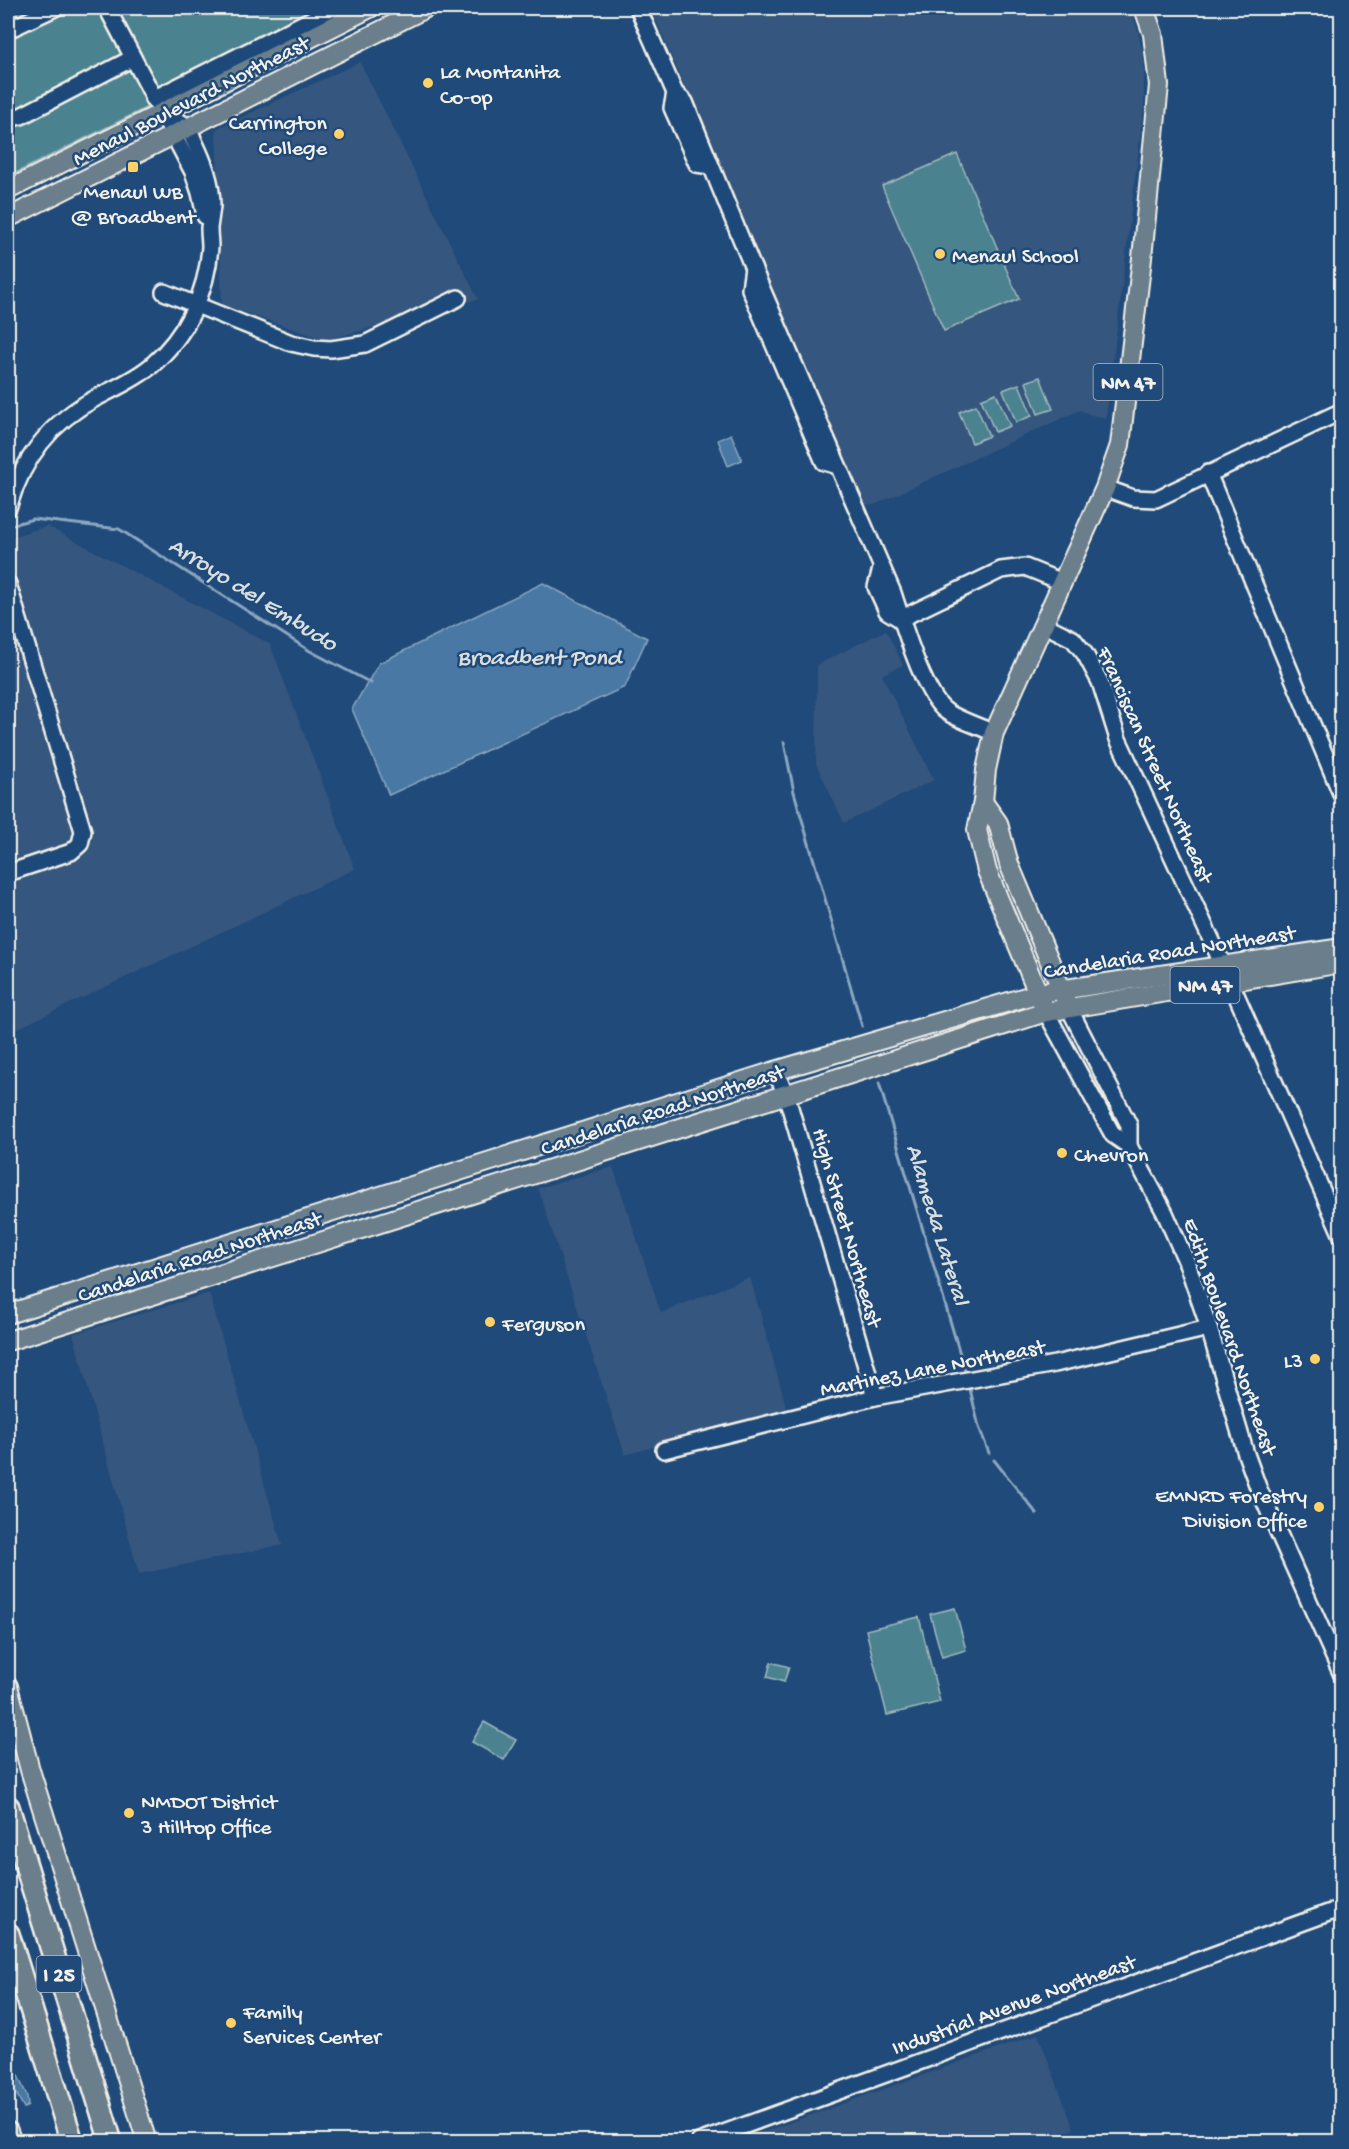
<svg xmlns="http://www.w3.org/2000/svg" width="1349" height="2149" font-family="'Gochi Hand',sans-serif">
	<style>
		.built { fill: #35567e }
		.green { fill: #4c8290; stroke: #a0babc; stroke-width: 1.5 }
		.water { fill: #4878a5; stroke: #8da8c0; stroke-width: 1.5 }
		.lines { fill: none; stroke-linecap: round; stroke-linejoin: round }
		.stream { stroke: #8da8c0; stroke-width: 3 }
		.minor-casing { stroke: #f4f1e8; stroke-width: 20 }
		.major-casing { stroke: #f4f1e8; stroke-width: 22 }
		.highway-casing { stroke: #f4f1e8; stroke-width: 26 }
		.minor { stroke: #1f4a7a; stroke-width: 15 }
		.major { stroke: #6b7e8b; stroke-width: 18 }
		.highway { stroke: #6b7e8b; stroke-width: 21 }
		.poi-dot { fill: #ffd166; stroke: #1f4a7a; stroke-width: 2 }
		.labels { text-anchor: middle; stroke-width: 5; stroke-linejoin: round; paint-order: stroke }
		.shield { fill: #1f4a7a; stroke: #b4bfc7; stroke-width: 1.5 }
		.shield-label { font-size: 21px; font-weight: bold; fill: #f4f1e8 }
		.poi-label { font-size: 22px; fill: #f4f1e8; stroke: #1f4a7a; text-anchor: start }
		.street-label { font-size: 22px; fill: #f4f1e8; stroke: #1f4a7a }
		.water-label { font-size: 24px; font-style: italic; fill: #dadfde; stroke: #1f4a7a }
	</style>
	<rect width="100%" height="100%" fill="#1f4a7a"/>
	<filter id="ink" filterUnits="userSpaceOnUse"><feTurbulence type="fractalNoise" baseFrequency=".0167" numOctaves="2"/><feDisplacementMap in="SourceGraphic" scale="12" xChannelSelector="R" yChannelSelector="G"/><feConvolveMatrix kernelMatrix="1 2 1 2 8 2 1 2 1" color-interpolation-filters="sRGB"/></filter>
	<g filter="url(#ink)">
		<g class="built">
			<polygon points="651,8 1130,8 1137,27 1144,60 1144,105 1106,418 1091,415 1080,410 874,505 867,505 861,502 858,499"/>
			<polygon points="360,62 478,299 326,340 222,305 216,129"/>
			<polygon points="47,526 270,644 355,869 8,1033 8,538"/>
			<polygon points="886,630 903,665 882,675 934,780 844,823 816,764 817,665"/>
			<polygon points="613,1167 661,1313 750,1277 787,1409 625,1455 538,1188"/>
			<polygon points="209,1293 282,1545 139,1574 73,1334"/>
			<polygon points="1038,2034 1074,2129 1041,2141 738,2141"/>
		</g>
		<g class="green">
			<polygon points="8,8 345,8 8,177"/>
			<polygon points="957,154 1019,299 944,331 882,186"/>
			<polygon points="1040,377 1053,409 1038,414 1026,382"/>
			<polygon points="1019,384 1032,416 1016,422 1003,390"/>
			<polygon points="996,393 1010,426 995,432 981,399"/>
			<polygon points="976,405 989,436 972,443 959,412"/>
			<polygon points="955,1608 966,1650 942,1657 930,1614"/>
			<polygon points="919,1617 940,1702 887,1715 866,1630"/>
			<polygon points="771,1662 789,1667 784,1682 767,1677"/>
			<polygon points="484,1722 516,1740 504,1760 472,1742"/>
		</g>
		<g class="water">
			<polygon points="731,434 742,460 728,466 718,440"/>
			<polygon points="543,583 647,638 625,687 389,795 352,709 379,663"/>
			<polygon points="8,2053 27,2096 28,2106 24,2108 8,2078"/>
		</g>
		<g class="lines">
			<g class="stream">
				<polyline points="8,526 33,519 119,529 310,651 371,683"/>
				<polyline points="784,742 794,792 862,1026"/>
				<polyline points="879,1083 966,1374"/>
				<polyline points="970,1389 979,1427 989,1453"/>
				<polyline points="994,1460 1037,1514"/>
			</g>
			<defs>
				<g id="minor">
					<polyline points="107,8 193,172 200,193 205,216"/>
					<path d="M638 8 675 93 685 102 753 268 893 593C902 620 924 697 947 712 961 721 979 726 994 733"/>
					<polyline points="8,30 55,8"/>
					<polyline points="675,93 672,108 697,164 710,166"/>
					<polyline points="153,99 334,8"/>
					<polyline points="8,115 12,118 21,116 133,58"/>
					<polyline points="753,268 750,289 824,462 838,466"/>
					<polyline points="164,292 291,343 314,348 331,349 365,344 458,298"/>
					<polyline points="1208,473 1342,796"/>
					<polyline points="1105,488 1133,498 1156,499 1342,411"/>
					<path d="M8 508C22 460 50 422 96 398 115 388 134 380 151 366 186 336 207 293 210 247 210 241 209 235 209 228 210 221 211 214 212 206 212 182 204 162 194 141 192 137 191 131 188 128 182 121 168 117 161 112"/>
					<polyline points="881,569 876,587 887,611 900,619"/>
					<polyline points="8,584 83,831 80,844 71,852 8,873"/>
					<polyline points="900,619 1001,570 1025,567 1062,582"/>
					<polyline points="1043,624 1073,639 1085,654 1100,682 1118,739 1223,965 1342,1236"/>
					<polyline points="1069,1008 1129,1125 1129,1146"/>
					<polyline points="1046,1012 1113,1135 1129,1146 1165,1213 1187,1263 1209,1328 1246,1454 1258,1487 1342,1675"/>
					<polyline points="775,1071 786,1094 875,1397"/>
					<polyline points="664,1450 875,1397 1055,1364 1209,1328"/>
					<polyline points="699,2142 1342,1908"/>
				</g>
				<g id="major">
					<polyline points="8,190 370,8"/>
					<polyline points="8,218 426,8"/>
					<polyline points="983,802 998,823 1009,864 1065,998"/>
					<polyline points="1043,1005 987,871 977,830 983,802 986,770 994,733 1105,488 1120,445 1142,258 1159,85 1153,34 1144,8"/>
					<polyline points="8,1314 775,1071 1039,993 1342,948"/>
					<polyline points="8,1341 1046,1012 1342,963"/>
					<polyline points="8,1686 30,1770 147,2142"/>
					<polyline points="8,2131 12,2142"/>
				</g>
				<g id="highway">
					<polyline points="8,1807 111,2142"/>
					<polyline points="8,1934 72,2142"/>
				</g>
			</defs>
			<use href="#minor" class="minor-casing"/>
			<use href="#major" class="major-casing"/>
			<use href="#highway" class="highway-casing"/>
			<use href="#minor" class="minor"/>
			<use href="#major" class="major"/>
			<use href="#highway" class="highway"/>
		</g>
	</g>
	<g class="poi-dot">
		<circle cx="428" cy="83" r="6"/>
		<circle cx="339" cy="134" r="6"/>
		<rect x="127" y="161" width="12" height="12" rx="3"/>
		<circle cx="940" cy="254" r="6"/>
		<circle cx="1062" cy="1153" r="6"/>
		<circle cx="490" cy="1322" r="6"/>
		<circle cx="1315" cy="1359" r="6"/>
		<circle cx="1319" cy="1507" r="6"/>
		<circle cx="129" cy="1813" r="6"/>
		<circle cx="231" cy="2023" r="6"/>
	</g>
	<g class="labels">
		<g class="shield">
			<rect x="1093.5" y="364" width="69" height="36" rx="4.5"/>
			<rect x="1170.5" y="967" width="69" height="36" rx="4.5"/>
			<rect x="36.5" y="1956" width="45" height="36" rx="4.5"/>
		</g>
		<g class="shield-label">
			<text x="1128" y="389">NM 47</text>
			<text x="1205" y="992">NM 47</text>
			<text x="59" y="1981">I 25</text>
		</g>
		<g class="poi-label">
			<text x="440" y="78">La Montanita<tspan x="440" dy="25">Co-op</tspan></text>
			<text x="327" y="129" text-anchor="end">Carrington<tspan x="327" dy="25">College</tspan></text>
			<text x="133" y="198" text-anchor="middle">Menaul WB<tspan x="133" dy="25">@ Broadbent</tspan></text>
			<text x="952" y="262">Menaul School</text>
			<text x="1074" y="1161">Chevron</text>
			<text x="502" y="1330">Ferguson</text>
			<text x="1303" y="1367" text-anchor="end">L3</text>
			<text x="1307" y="1502" text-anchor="end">EMNRD Forestry<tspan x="1307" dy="25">Division Office</tspan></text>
			<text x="141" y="1808">NMDOT District<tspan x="141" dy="25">3 Hilltop Office</tspan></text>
			<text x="243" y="2018">Family<tspan x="243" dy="25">Services Center</tspan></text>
		</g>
		<g class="street-label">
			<text transform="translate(190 99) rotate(-27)" y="8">Menaul Boulevard Northeast</text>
			<text transform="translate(1157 764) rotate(66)" y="8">Franciscan Street Northeast</text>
			<text transform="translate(1169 950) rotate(-9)" y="8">Candelaria Road Northeast</text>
			<text transform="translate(662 1108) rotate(-18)" y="8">Candelaria Road Northeast</text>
			<text transform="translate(849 1227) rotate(74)" y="8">High Street Northeast</text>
			<text transform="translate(199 1255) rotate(-18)" y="8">Candelaria Road Northeast</text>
			<text transform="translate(1232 1336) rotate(71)" y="8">Edith Boulevard Northeast</text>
			<text transform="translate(932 1366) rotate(-11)" y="8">Martinez Lane Northeast</text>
			<text transform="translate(1013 2003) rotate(-20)" y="8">Industrial Avenue Northeast</text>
		</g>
		<g class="water-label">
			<text transform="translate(254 593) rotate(32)" y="8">Arroyo del Embudo</text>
			<text x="539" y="664">Broadbent Pond</text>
			<text transform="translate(939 1224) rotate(73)" y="8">Alameda Lateral</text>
		</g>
	</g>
	<rect width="1349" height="2149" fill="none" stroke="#1f4a7a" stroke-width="30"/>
	<rect x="15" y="15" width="1319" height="2119" fill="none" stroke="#f4f1e8" stroke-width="2" filter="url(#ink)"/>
</svg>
